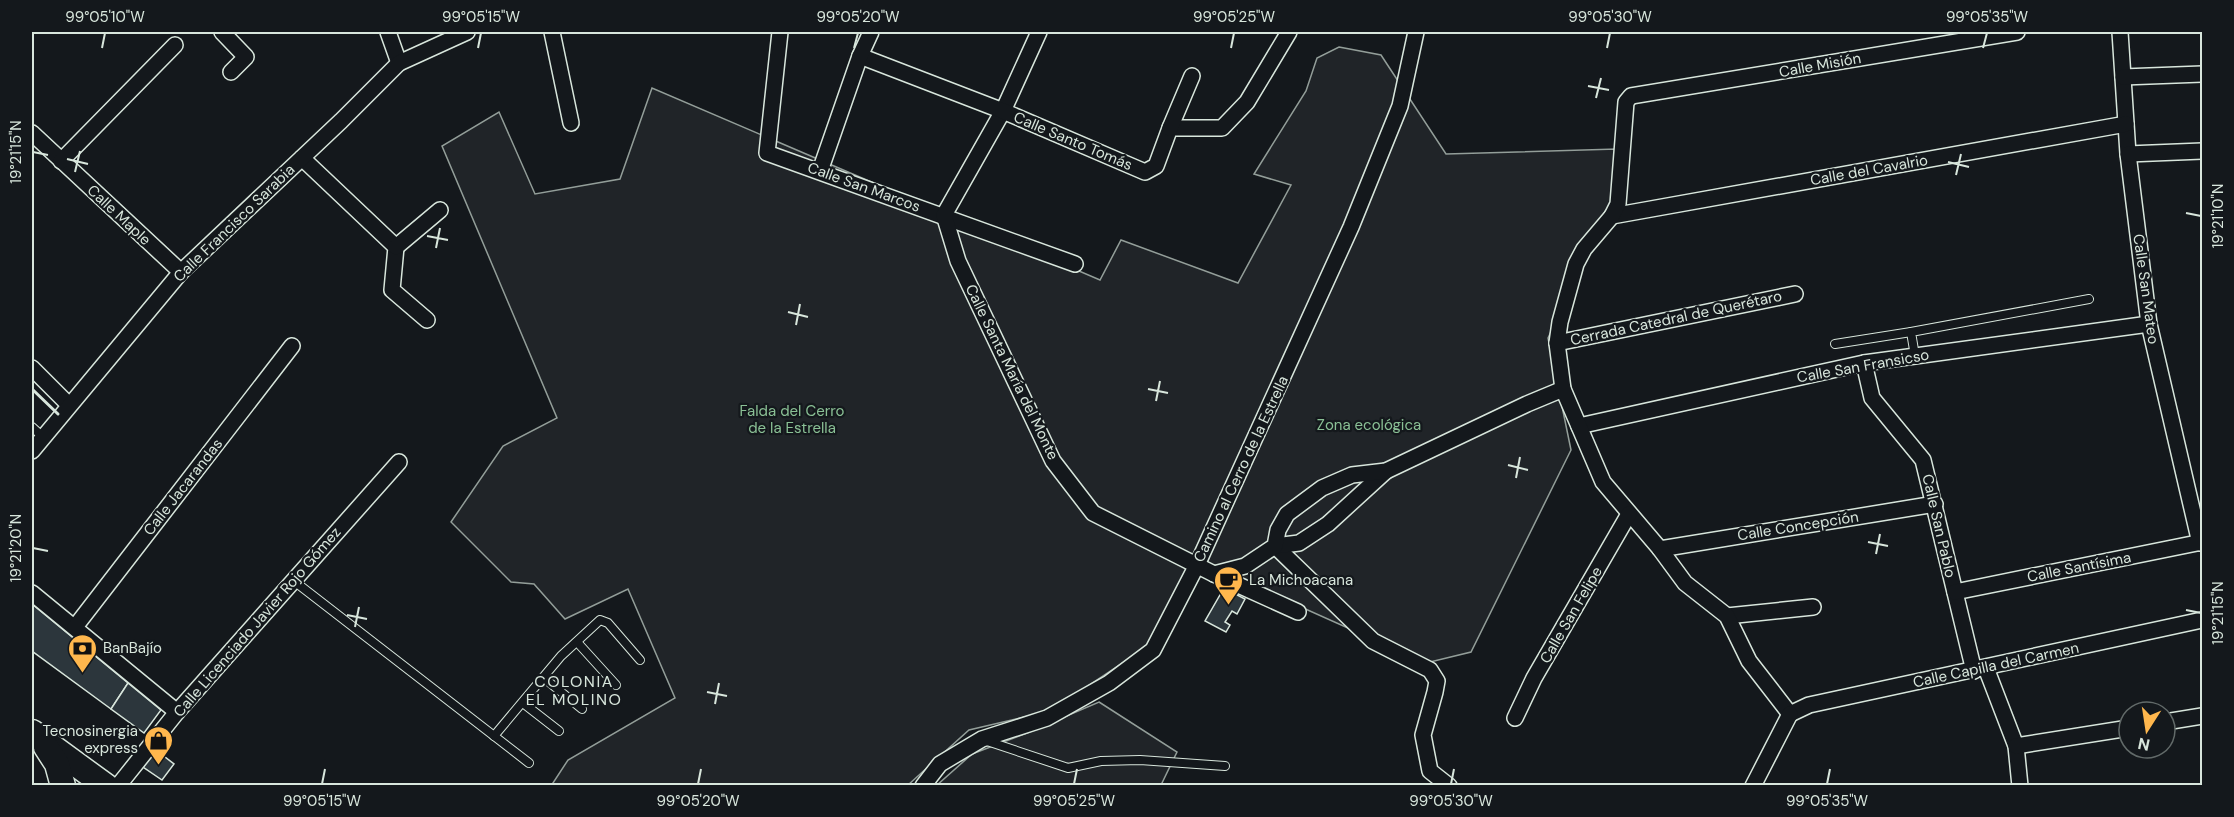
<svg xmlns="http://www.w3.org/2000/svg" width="2234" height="817" font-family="'DM Sans',sans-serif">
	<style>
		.green { fill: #202428; stroke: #939e99; stroke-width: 1.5 }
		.building { fill: #2c363c; stroke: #d8e6dc; stroke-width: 1.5 }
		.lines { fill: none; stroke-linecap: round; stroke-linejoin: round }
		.lane-casing { stroke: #d8e6dc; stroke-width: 10 }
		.street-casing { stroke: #d8e6dc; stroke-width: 18 }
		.primary-casing { stroke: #d8e6dc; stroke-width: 27 }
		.lane { stroke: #14181c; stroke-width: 8 }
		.street { stroke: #14181c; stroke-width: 15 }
		.primary { stroke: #14181c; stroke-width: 24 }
		.wall { stroke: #d8e6dc; stroke-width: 3 }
		.ticks { fill: none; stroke: #d8e6dc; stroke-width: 2 }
		.labels { text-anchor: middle; stroke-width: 4.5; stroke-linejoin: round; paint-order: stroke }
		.street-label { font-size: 15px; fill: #d8e6dc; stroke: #14181c }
		.park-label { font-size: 15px; fill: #8ac095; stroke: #14181c }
		.poi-label { font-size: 15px; fill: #d8e6dc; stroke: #14181c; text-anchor: start }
		.neighbourhood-label { font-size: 16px; letter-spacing: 1.5px; fill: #d8e6dc; stroke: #14181c }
		.neatline { fill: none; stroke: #d8e6dc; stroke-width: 2 }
		.ticks-label { font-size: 15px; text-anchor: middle; fill: #d8e6dc }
	</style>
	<rect width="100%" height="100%" fill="#14181c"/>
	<g class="green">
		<polygon points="1339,47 1381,55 1446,154 1617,149 1612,200 1548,338 1571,450 1471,652 1426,663 1196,560 1157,640 1050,711 969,730 908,785 551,786 568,760 675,698 628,589 565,619 534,584 511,582 451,522 503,446 557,418 442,146 499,112 535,194 620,179 652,88 1100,280 1121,240 1238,283 1291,185 1254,174 1306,91 1317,58"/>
		<polygon points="1099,702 1177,752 1161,785 936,786 972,754 1027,733"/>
	</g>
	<g class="building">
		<polygon points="1224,588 1245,599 1237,614 1232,611 1225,622 1230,625 1226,632 1205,621"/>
		<polygon points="32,604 128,683 111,709 32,651"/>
		<polygon points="128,683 161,710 144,733 111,709"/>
		<polygon points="156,750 174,764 162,780 143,767"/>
	</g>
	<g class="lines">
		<defs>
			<g id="lane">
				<polyline points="1835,344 1911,332"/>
				<polyline points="1915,356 1911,332 2089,299"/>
				<polyline points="32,427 43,437"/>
				<polyline points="294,581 529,763"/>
				<polyline points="577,642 616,685"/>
				<polyline points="544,678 582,709"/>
				<polyline points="523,703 559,731"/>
				<polyline points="494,736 561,656 600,620 608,623 640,660"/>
				<polyline points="984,740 1068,768 1101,761 1140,760 1225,766"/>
			</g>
			<g id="street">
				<polyline points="222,32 246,57 231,72"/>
				<polyline points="388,32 399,63"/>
				<polyline points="552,32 571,123"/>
				<polyline points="780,32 767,153 1075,264"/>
				<polyline points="1039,32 1003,111 944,215 958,261 1053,461 1093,513 1214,574 1298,612"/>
				<polyline points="2120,32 2128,154 2149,324 2200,543"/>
				<polyline points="860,56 1003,111 1145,172 1156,166 1170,128 1222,128 1247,102 1289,32"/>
				<polyline points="2123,77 2202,74"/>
				<polyline points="1170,128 1192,76"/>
				<polyline points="32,133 181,272"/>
				<polyline points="2128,154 2202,151"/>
				<polyline points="302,158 396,247 392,290 427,320"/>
				<polyline points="61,161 175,45"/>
				<polyline points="820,171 860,56 871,32"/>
				<polyline points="1612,216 2126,124"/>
				<polyline points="396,247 440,210"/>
				<polyline points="1557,343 1795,294"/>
				<polyline points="1864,363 1872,398 1923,460 1974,671"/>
				<polyline points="32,368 69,405"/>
				<polyline points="1579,426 1864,363 2149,324"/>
				<polyline points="32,451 181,272 341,121 399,63 467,32"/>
				<polyline points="1275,546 1373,641 1430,670 1437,681 1435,692 1423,735 1430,771 1449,786"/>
				<polyline points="1275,546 1299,543 1328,524 1386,471"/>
				<polyline points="1660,549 1935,504"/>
				<polyline points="1214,574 1245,566 1275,546 1278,530 1287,514 1322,488 1352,475 1386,471 1527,404 1563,389"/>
				<polyline points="1955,592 2202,542"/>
				<polyline points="32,593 177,712"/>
				<polyline points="1727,616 1813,607"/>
				<polyline points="75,627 292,346"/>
				<polyline points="1986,668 2016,746 2020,786"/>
				<polyline points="1790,714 1749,661 1727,616 1685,583 1660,549 1603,482 1563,389 1557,343 1560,322 1576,264 1584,249 1612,216 1618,204 1626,102 1631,96 2017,32"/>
				<polyline points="1790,714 1809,705 2202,620"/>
				<polyline points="1515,718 1534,678 1629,514"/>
				<polyline points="2165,722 2202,716"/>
				<polyline points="2016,746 2129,728"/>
				<polyline points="118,786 177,712 399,462"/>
				<polyline points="923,786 940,764 982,739 1047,718 1109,683 1153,650 1197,565 1351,227 1400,106 1416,32"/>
				<polyline points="1753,786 1790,714"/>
			</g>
			<g id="primary">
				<polyline points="32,732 106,786"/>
				<polyline points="46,747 57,764 63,786"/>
			</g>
		</defs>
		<use href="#lane" class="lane-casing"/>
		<use href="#street" class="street-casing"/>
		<use href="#primary" class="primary-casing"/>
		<use href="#lane" class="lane"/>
		<use href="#street" class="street"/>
		<use href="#primary" class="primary"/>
		<polyline class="wall" points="32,389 58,414"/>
	</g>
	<path class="ticks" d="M102 48 105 33M478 48 481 33M854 48 858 33M1231 48 1234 33M1607 48 1610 33M1983 48 1987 33M1588 86 1609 90M1596 98 1601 78M33 152 48 155M67 159 88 164M1948 162 1969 167M75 172 80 151M1956 175 1961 154M2186 213 2201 216M427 236 448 240M436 248 440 228M788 312 808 317M796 325 800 304M1148 389 1168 393M1156 401 1160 381M1508 465 1528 470M1516 478 1520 457M1868 542 1888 546M33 548 48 551M1876 554 1880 534M2186 610 2201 613M347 615 367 619M355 627 359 607M707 692 727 696M715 704 719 683M322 784 325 769M698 784 701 769M1074 784 1077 769M1451 784 1454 769M1827 784 1830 769"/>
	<defs>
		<symbol id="cafe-pin" viewBox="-11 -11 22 30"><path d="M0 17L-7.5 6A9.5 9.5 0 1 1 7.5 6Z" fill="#ffb74d" stroke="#14181c"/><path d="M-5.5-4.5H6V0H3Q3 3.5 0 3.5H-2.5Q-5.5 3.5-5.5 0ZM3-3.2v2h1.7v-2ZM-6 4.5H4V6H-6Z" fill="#111"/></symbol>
		<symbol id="bank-pin" viewBox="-11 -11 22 30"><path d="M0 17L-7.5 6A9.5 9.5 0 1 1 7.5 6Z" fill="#ffb74d" stroke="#14181c"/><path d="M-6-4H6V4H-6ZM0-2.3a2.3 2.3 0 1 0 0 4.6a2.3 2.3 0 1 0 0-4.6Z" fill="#111"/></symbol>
		<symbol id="shop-pin" viewBox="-11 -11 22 30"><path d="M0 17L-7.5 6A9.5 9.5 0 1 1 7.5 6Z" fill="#ffb74d" stroke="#14181c"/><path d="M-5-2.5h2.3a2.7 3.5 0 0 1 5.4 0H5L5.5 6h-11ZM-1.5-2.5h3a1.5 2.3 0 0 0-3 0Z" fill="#111"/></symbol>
	</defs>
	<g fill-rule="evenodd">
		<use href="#cafe-pin" x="1212" y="564" width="33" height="45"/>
		<use href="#bank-pin" x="66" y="632" width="33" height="45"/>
		<use href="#shop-pin" x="142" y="724" width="33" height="45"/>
	</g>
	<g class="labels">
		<g class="street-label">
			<text transform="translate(1820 65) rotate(-10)" y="5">Calle Misión</text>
			<text transform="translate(1073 141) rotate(23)" y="5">Calle Santo Tomás</text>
			<text transform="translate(1869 170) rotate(-10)" y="5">Calle del Cavalrio</text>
			<text transform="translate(864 187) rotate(20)" y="5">Calle San Marcos</text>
			<text transform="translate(119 215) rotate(43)" y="5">Calle Maple</text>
			<text transform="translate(234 223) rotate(-44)" y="5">Calle Francisco Sarabia</text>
			<text transform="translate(2146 289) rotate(82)" y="5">Calle San Mateo</text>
			<text transform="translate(1676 318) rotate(-12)" y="5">Cerrada Catedral de Querétaro</text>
			<text transform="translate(1863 366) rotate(-10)" y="5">Calle San Fransicso</text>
			<text transform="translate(1012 372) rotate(64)" y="5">Calle Santa María del Monte</text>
			<text transform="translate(1241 469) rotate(-65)" y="5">Camino al Cerro de la Estrella</text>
			<text transform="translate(183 487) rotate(-52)" y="5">Calle Jacarandas</text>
			<text transform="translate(1798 526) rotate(-9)" y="5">Calle Concepción</text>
			<text transform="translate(1939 526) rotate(77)" y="5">Calle San Pablo</text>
			<text transform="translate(2079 567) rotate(-11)" y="5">Calle Santísima</text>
			<text transform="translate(1571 615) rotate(-60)" y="5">Calle San Felipe</text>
			<text transform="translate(257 622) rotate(-49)" y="5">Calle Licenciado Javier Rojo Gómez</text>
			<text transform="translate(1996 665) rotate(-12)" y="5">Calle Capilla del Carmen</text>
		</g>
		<g class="park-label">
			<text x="792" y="416">Falda del Cerro<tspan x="792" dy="17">de la Estrella</tspan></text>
			<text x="1369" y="430">Zona ecológica</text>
		</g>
		<g class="poi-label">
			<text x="1249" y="585">La Michoacana</text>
			<text x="103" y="653">BanBajío</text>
			<text x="138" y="736" text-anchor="end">Tecnosinergia<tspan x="138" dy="17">express</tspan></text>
		</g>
		<g class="neighbourhood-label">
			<text x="574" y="687">COLONIA<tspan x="574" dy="18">EL MOLINO</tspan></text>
		</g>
	</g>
	<rect width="2234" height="817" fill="none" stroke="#14181c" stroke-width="66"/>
	<g transform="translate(2147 730) rotate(192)"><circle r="28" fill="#14181c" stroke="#626a69" stroke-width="1.5"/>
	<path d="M0-4.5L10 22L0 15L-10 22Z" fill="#ffb74d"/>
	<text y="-9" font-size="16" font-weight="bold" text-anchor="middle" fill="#d8e6dc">N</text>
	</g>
	<rect x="33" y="33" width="2168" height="751" class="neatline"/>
	<g class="ticks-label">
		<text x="105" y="22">99°05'10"W</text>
		<text x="481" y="22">99°05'15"W</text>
		<text x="858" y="22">99°05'20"W</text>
		<text x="1234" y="22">99°05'25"W</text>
		<text x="1610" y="22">99°05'30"W</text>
		<text x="1987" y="22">99°05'35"W</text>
		<text transform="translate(16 152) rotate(-90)" y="5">19°21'15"N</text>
		<text transform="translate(2218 216) rotate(-90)" y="5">19°21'10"N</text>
		<text transform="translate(16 548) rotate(-90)" y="5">19°21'20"N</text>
		<text transform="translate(2218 613) rotate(-90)" y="5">19°21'15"N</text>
		<text x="322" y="806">99°05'15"W</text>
		<text x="698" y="806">99°05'20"W</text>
		<text x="1074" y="806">99°05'25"W</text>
		<text x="1451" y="806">99°05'30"W</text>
		<text x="1827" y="806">99°05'35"W</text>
	</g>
</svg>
